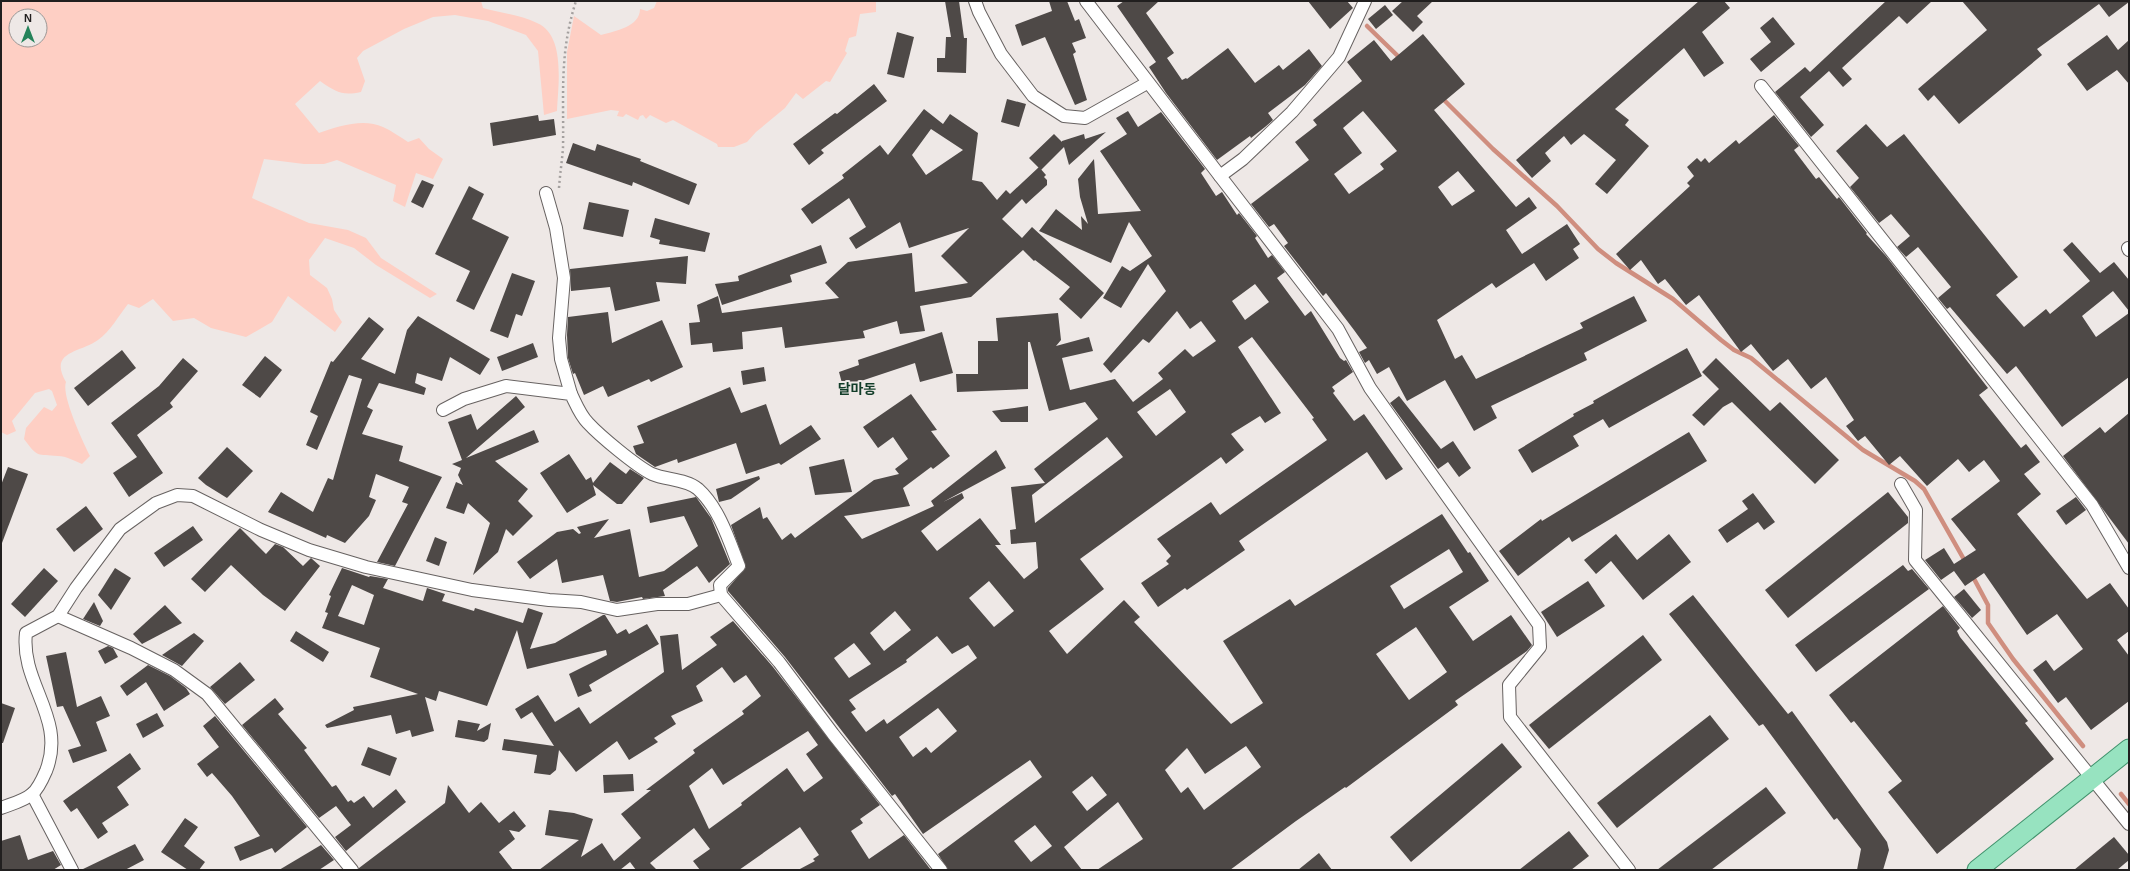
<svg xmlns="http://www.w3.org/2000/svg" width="2130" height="871" font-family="Arial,'Noto Sans KR',sans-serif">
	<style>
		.green { fill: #fecfc4; fill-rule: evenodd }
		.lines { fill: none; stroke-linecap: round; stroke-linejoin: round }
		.stream { stroke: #cf8e7f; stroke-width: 4.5 }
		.building { fill: #4e4947; fill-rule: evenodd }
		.street-casing { stroke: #676261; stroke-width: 14 }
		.primary-casing { stroke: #41926c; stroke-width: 21 }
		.path { stroke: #a4a09f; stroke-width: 2.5; stroke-dasharray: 2 3; stroke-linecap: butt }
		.street { stroke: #fff; stroke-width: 12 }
		.primary { stroke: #97e3c0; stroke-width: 19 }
		.labels { text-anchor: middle; stroke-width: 4; stroke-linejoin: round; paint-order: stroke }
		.quarter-label { font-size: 14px; font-weight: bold; fill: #123d29; stroke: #eee8e6 }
	</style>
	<rect width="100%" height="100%" fill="#eee8e6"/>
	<g class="green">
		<path d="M1 1H481L483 8C501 13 521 15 537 23 566 35 558 86 557 111L544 115 538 51 526 35 488 21 455 15 433 17 404 29 363 51 357 58 365 81 361 92C342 96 336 92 320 81L295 104 319 133C338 126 364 118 383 127 392 131 400 137 408 142L419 138 429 149 443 159 433 179 416 173 405 207 393 201 396 185 337 160 324 164H304L264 159 252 198 309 223 348 230 366 238 381 258 437 294 430 298 376 265 354 248 325 238 309 260 310 275 327 288 332 299 334 310 342 322 335 332 288 296 272 322 246 337 211 328 194 318 173 321 153 299 139 308 128 304C119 315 110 332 98 340 80 353 48 351 66 382 61 395 83 442 90 456L82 464C75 461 66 456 58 456 37 454 38 458 24 439L26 428 44 407 52 411 57 405 52 391 49 389 35 393 12 421 16 431 7 435 1 432ZM16 16H40V40H16Z"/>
		<path d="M657 1H876V12L860 14 856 36 849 38 845 51 847 53 830 82 826 81 803 99 796 93 785 108 756 132 747 142 734 147H718L717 144 673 120 666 123 650 115 646 119 643 115 640 116 638 120 626 114 623 117 617 116 619 111 611 110 567 119V52L574 16 601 35C615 31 640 27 640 9L647 11 654 8Z"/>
	</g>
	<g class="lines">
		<g class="stream">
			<polyline points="1367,26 1402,60"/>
			<polyline points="1441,97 1493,149 1557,206 1598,249 1616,263 1673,299 1721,340 1734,350 1751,358 1863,450 1915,481 1924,489 1966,563"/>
			<polyline points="1972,575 1988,605 1988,623 2013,659 2083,746"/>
			<polyline points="2121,794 2129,804"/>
		</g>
	</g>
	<g class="building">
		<polygon points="945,1 959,1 964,38 967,38 966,73 937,72 937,58 945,58 946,37 951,37"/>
		<polygon points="1049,1 1067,1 1075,21 1079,19 1086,38 1072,43 1076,52 1073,54 1087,100 1075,105 1045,37 1022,46 1015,25 1052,11"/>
		<polygon points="1124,1 1159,1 1146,13 1174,53 1167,58 1182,80 1186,78 1187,79 1228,48 1255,83 1279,65 1283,70 1309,49 1322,66 1305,85 1268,113 1273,120 1265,127 1251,138 1250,136 1217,160 1166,93 1149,67 1156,62 1117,6"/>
		<polygon points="1308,1 1347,1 1353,8 1330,29"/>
		<polygon points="1403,1 1433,1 1417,16 1423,22 1413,32 1392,11"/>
		<polygon points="1699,1 1724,1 1730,8 1702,32 1724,63 1704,77 1684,48 1615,109 1629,120 1625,125 1649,146 1607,194 1595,184 1616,160 1584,134 1571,145 1564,136 1545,153 1551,161 1532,178 1516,160"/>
		<polygon points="1886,1 1932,1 1907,24 1899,16 1842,68 1852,79 1843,87 1829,71 1800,97 1824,125 1811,137 1775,92 1805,67 1810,72"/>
		<polygon points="1962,1 2129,1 2129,2 2109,17 2099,4 2037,49 2042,55 1959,124 1934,95 1928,101 1918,89 1987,30"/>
		<polygon points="1385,5 1393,15 1376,29 1368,19"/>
		<polygon points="1773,17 1795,44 1761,72 1750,59 1771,42 1760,28"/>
		<polygon points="897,32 914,37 904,78 887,74"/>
		<path d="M1423 34 1465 84 1434 110 1516 207 1529 197 1537 208 1506 230 1522 254 1567 224 1580 244 1573 249 1579 258 1546 281 1534 263 1496 288 1492 283 1437 320 1455 359 1462 355 1476 379 1583 328 1580 323 1634 296 1647 321 1584 353 1587 360 1491 406 1497 418 1474 431 1445 380 1407 401 1389 367 1377 374 1369 360 1365 363 1359 352 1367 348 1354 330 1326 293 1323 296 1284 246 1288 243 1274 224 1269 227 1251 204 1309 160 1295 142 1317 125 1313 120 1362 81 1347 62 1374 40 1391 61ZM1363 111 1397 151 1380 164 1384 169 1349 194 1334 174 1362 153 1343 128ZM1458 171 1475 191 1452 206 1438 187Z"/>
		<polygon points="2107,35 2118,50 2129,40 2129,84 2117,70 2087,91 2067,64"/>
		<polygon points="874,84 887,101 821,150 824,153 809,165 793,144 835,113 837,114"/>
		<polygon points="1007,99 1026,104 1019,127 1001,122"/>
		<path d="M924 109 943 124 950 114 978 133 972 180 982 182 997 200 1006 190 1010 194 1039 167 1046 175 1044 177 1047 180V185L1026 204 1022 199 1002 219 1022 238 1032 227 1104 293 1081 319 1059 299 1070 287 1035 260 1034 261 1023 250 971 297 920 306 925 331 900 334 897 321 863 331 865 338 785 348 782 327 742 332 743 349 713 352 712 343 691 345 689 323 700 322 697 305 718 296 722 313 839 298 825 283 848 262 912 253 915 292 968 283 941 256 969 228 909 248 900 222 856 249 849 238 866 227 849 198 812 224 801 209 844 178 842 175 880 145 888 155ZM931 129 963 150 926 175 912 155Z"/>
		<path d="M1128 111 1138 127 1161 112 1205 169 1201 173 1216 196 1222 192 1237 215 1239 213 1257 236 1255 238 1268 258 1272 255 1285 272 1277 278 1305 316 1311 311 1340 358 1344 361 1346 360 1353 372 1332 387 1335 391 1333 393 1354 421 1364 414 1403 469 1386 480 1367 452 1239 541 1245 550 1187 590 1185 588 1158 607 1141 583 1169 564 1166 561 1171 556 1157 539 1211 502 1220 515 1327 440 1312 419 1314 418 1252 337 1238 347 1281 413 1265 423 1260 416 1231 434 1244 450 1226 464 1221 457 1080 559 1104 589 1049 631 1067 654 1124 600 1140 617 1134 622 1231 724 1263 703 1223 641 1290 599 1295 606 1442 514 1468 553 1470 552 1489 581 1449 607 1473 641 1511 615 1532 645 1527 651 1455 701 1458 705 1346 788 1345 787 1296 821 1230 870H1097L1143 839 1118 802 1064 847 1082 870H948L938 854 1042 777 1030 760 923 834 895 794 892 796 785 657 728 591V588L746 567 731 525 760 507 763 519 767 517 782 540 791 533 795 538 874 480 899 474 895 469 908 459 893 437 878 448 863 427 911 394 937 430 931 431 950 456 933 469 931 467 903 488 910 506 844 516 862 539 934 506 931 501 996 450 1006 468 943 502 962 493 964 498 921 531 937 551 980 518 1001 545H995L1024 579 1038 568 1036 542 1011 544 1010 530 1016 529 1011 487 1045 483 1034 469 1098 419 1085 402 1049 411 1030 342H1028V389L957 392 956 374H978V341H998L996 318 1058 313 1061 340 1056 346 1089 337 1093 351 1062 358 1070 390 1115 379 1133 402 1163 379 1158 373 1185 349 1193 357 1216 341 1201 321 1190 329 1177 311 1149 343 1143 339 1111 373 1103 364 1166 291 1148 264 1121 308 1103 298 1122 266 1130 271 1152 256 1129 222 1111 263 1039 231 1056 209 1082 230 1081 216 1088 224 1080 197 1078 179 1094 159 1098 214 1141 211 1100 151 1127 134 1116 118ZM1255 284 1269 302 1245 320 1232 301ZM1170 389 1186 412 1156 436 1137 412ZM1107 437 1123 457 1035 523 1032 495ZM1449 549 1463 572 1404 609 1390 586ZM989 581 1014 611 994 627 969 598ZM895 611 911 630 884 651 870 633ZM1416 627 1447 672 1409 700 1376 654ZM937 636 952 654 968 645 977 658 887 724 884 719 866 732 851 712 856 709 849 700 907 662 906 660ZM854 643 871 664 849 678 834 658ZM938 708 957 731 931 753 926 747 913 757 899 737ZM1246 746 1261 767 1204 810 1188 787 1181 793 1165 770 1187 748 1205 774ZM1092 776 1107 795 1087 811 1072 792ZM1035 825 1052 846 1031 862 1014 841Z"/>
		<polygon points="538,115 539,121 554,119 556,135 493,146 490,123"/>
		<polygon points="1774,115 1799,146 1794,150 1816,179 1819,177 1837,199 1839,197 1867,233 1866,234 1886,256 1988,388 1979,395 2021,448 2026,444 2040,462 2024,474 2041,494 2017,514 2087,599 2110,583 2129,609 2129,631 2117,640 2129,656 2129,701 2091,730 2066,697 2058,703 2033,670 2046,660 2054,671 2083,649 2057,614 2027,635 1984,573 1965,586 1954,571 1941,580 1925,560 1944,548 1954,564 1976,550 1951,519 2000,481 1984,460 1969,472 1958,459 1927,486 1900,456 1889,465 1865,436 1858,441 1846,426 1854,420 1826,377 1811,389 1788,359 1773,371 1751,344 1741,352 1699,295 1686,305 1665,279 1658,284 1641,260 1630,270 1616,254 1690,186 1687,183 1694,176 1687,167 1697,158 1701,162 1705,158 1709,163 1736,140 1739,144"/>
		<polygon points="1866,124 1887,147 1904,134 2018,277 1996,295 2024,327 2046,309 2050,314 2090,281 2063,250 2072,242 2100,273 2114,262 2129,280 2129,311 2113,291 2082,316 2096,337 2129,313 2129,377 2062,427 2016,366 2007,374 1950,307 1947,309 1938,298 1951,287 1918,247 1906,257 1897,247 1910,236 1891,214 1879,223 1850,187 1859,178 1836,151"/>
		<polygon points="1106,132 1069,165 1064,147 1041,170 1029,158 1054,134 1062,142 1062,141 1084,134 1085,139"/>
		<polygon points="573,143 595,151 597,144 641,159 640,161 697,184 689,205 633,182 632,186 566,163"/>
		<polygon points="422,180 434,185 423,208 411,202"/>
		<polygon points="469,186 484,194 472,219 509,237 474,310 456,301 470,271 435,254"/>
		<polygon points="589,202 629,210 623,237 583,229"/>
		<polygon points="655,218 710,233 705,252 659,244 660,240 650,237"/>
		<polygon points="821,245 827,263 790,275 792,282 722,305 715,284 739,281 738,276"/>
		<polygon points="688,256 686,284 656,282 660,301 615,311 610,287 571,291 570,269"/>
		<polygon points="512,273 535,281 522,316 516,314 508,338 490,331"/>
		<polygon points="608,312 612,343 662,320 683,367 651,382 649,379 608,397 603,386 584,395 575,373 573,374 568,358 567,335 568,317"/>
		<polygon points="418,316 490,359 480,375 450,357 442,381 417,373 415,383 426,388 424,395 379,383 367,407 373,410 362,434 403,446 399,461 442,477 395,566 377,562 408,504 402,502 409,487 376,474 369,497 376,500 369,516 345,543 327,535 326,538 268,512 281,492 313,512 328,478 333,480 362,379 349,375 317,450 306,445 318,416 310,412 331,361 333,362 369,317 384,329 361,359 395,374 407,330"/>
		<polygon points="942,332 953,373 920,382 915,363 843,387 839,372 859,365 858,360"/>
		<polygon points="533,343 538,357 502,371 497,357"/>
		<polygon points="1687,348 1702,376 1609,428 1603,419 1573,436 1579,446 1532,473 1518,450 1574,416 1573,414 1594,403 1593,401"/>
		<polygon points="122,350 136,368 88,406 74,388"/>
		<polygon points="265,356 282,370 260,398 242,385"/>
		<polygon points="183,358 198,371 170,403 173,407 137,435 163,473 129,497 113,473 137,457 111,423 159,386"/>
		<polygon points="1716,358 1770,411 1780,402 1839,460 1815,484 1732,402 1723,407 1704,426 1692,415 1719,389 1702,372"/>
		<polygon points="764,367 766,381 743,385 741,371"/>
		<polygon points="730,387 741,413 766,404 780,445 811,425 821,439 781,465 779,463 746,474 736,443 678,463 677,459 655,467 636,454 633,446 644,443 637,426"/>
		<polygon points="516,396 525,407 466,458 534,430 539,442 495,461 528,489 518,501 533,516 513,536 506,529 498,552 473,575 490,523 468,503 464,514 446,508 456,482 463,485 458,475 461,468 452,464 462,460 448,422 471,414 477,430"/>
		<polygon points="1399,396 1441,449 1453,441 1471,468 1459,477 1448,462 1438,469 1390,403"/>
		<polygon points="1028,406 1028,422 1001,422 992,411"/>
		<polygon points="2129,413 2129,544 2063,456 2100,427 2105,433"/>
		<polygon points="1689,432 1707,461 1572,542 1569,537 1518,576 1499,551 1541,519 1542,521"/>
		<polygon points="227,447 253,471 227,498 206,485 198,478"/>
		<polygon points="569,454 586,480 591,477 593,483 610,462 626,474 630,469 644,478 622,504 617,504 593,485 596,495 567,513 540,473"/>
		<polygon points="844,459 852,492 815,495 809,467"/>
		<polygon points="8,467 28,474 2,543 1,485"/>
		<polygon points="759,476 760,479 731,499 719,502 716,489"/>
		<polygon points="1888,492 1908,517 1908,523 1788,618 1765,590"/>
		<polygon points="1753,493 1775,522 1764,530 1758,522 1727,543 1718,530 1748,509 1742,501"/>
		<polygon points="696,497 711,518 730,564 709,583 697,566 663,590 665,596 643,599 642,597 617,602 610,601 603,575 562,583 557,559 530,579 517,562 557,532 573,529 579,534 581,533 577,527 609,519 594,538 630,529 639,577 664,571 698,546 684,516 650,523 647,507"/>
		<polygon points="2076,497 2086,510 2066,525 2056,511"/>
		<polygon points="86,506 103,529 74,552 56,529"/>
		<polygon points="193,526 203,540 164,567 154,553"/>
		<polygon points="240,528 266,554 275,544 283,547 303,566 311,558 320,566 285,611 263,595 231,565 205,592 191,579"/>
		<polygon points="1616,534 1637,560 1669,534 1691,562 1643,600 1611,561 1596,574 1584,560"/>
		<polygon points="435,537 447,542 439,566 426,561"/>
		<polygon points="1903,565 1908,571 1912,569 1929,589 1816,672 1795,645"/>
		<polygon points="44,568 58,581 25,617 11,604"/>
		<polygon points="115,568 131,578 111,610 98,595"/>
		<path d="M342 568 369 577 370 576 388 579 383 588 423 601 427 588 445 594 442 601 474 611 475 608 523 623 528 608 543 613 530 649 555 643 603 615H605L617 634 626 629 629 634 647 624 659 644 589 685 592 691 578 697 569 674 607 655 606 650 527 669 517 630 487 706 439 691 436 701 425 697 434 731 412 737 410 730 396 734 391 715 327 728 325 725 354 710 353 707 418 694 370 677 380 648 322 628 328 613 325 612 331 596 329 595ZM352 585 374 595 364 625 338 616Z"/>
		<polygon points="1588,581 1605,606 1557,637 1541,612"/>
		<polygon points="1964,589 1981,610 1972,618 1954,597"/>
		<polygon points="1693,595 1788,714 1792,711 1887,842 1889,850 1883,870 1857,870 1861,849 1837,818 1834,820 1763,724 1759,726 1669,614"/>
		<polygon points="94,602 103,621 100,626 83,619"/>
		<polygon points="165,605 182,623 142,644 133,634"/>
		<polygon points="1943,606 1960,628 1957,631 1960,637 2028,721 2025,723 2054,759 1937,854 1888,792 1902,781 1854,721 1851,723 1829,695"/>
		<path d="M733 621 773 667 880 805 860 819 863 823 851 831 869 859 904 835 931 870H798L815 861 813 859 819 855 800 827 739 870H700L693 861 710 849 694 828 650 863 657 870H636L630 862 620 870H539L579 840 545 835 549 810 574 813 593 819 581 857 602 843 614 861 641 838 621 814 651 790H646L695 753 693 750 744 714 742 711 761 696 746 675 734 683 722 667 696 686 703 701 671 716 676 724 654 738 658 742 629 760 617 741 576 772 559 750 556 770 550 775 534 773 537 755 502 750 504 739 554 746 532 712 521 719 515 709 538 695 555 722 579 707 590 724 664 672 660 636 678 634 682 670 717 645 710 637ZM808 731 818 745 806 754 823 778 804 792 787 768 741 803 742 805 709 829 689 786 712 768 723 785Z"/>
		<polygon points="296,631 329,652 323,662 290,641"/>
		<polygon points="194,633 204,641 182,666 162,655"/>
		<polygon points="1643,635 1662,660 1549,749 1529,725"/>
		<polygon points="108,646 113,648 118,657 105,664 98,651"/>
		<polygon points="66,652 77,707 101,696 110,716 96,722 107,751 73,763 68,750 81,746 63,706 57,707 46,656"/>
		<polygon points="240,662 255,680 225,704 210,687"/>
		<polygon points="148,665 170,676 186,688 190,694 164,711 146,682 127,696 120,686"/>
		<polygon points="275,698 284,709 278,714 307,748 304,750 332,787 336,785 348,802 351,800 354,803 364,796 373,808 396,789 406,802 346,851 335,837 351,825 336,806 319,818 242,725"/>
		<polygon points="1,703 15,708 3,743 1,743"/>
		<polygon points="157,713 164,726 143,738 136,724"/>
		<polygon points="1710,715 1729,739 1617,828 1597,803"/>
		<polygon points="215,716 307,827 275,853 272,848 240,861 234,847 260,836 232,796 212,773 207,777 197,764 219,747 203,726"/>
		<polygon points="458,720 480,724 477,731 491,723 488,739 484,742 455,737"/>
		<polygon points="1502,743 1522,767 1411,862 1390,837"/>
		<polygon points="368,747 397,758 390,776 361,765"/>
		<polygon points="130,753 141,769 117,787 129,805 102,823 108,832 98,839 77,808 71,812 63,801"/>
		<polygon points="633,774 634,791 604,793 603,775"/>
		<polygon points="448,785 469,813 481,802 499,823 514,811 526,826 519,832 509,830 515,839 499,852 513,870 359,870 359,868 445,803"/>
		<polygon points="1766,787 1786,813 1711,870 1657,870"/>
		<polygon points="185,818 198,827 184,846 205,862 199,870 188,870 161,852"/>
		<polygon points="1569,831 1589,856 1571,870 1519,870"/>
		<polygon points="20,835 28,860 53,851 61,865 53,870 1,870 1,841"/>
		<polygon points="2114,837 2129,855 2129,860 2117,870 2074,870"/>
		<polygon points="135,844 144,860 125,870 81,870"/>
		<polygon points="321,845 334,860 319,870 279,870"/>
		<polygon points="1319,853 1332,870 1298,870"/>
	</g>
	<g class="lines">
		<defs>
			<g id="street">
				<polyline points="975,1 979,12 1001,54 1033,96 1064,116 1085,118 1147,83"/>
				<polyline points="1086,1 1220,176"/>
				<polyline points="1365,1 1339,57 1292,112 1243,159 1220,176 1338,329 1370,388 1539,625 1540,647 1509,685 1510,717 1629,870"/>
				<polyline points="1761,86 2092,505 2129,568"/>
				<polyline points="546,193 556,228 564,278 559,338 561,359 571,394"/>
				<polyline points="2128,248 2129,250"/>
				<path d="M443 410 464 399 506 386 571 394C576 404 580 415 588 423 600 436 636 466 652 474 666 480 686 479 698 489 719 508 729 540 739 566L720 585 721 595 779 662 833 734 941 870"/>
				<polyline points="1901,484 1916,510 1915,560 2129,824"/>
				<polyline points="58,616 131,648 174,670 207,694 352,870"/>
				<polyline points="32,794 72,870"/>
				<path d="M1 808C11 804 24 801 32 794 38 789 43 778 46 771 67 718 20 684 26 633L58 616 76 588 120 529 156 503 177 495 193 496 261 530 309 550 366 567 472 590 549 600 581 602 617 610 657 604H688L721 595"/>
			</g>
			<polyline id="primary" points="1977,870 2129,749"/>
		</defs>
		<use href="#street" class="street-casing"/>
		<use href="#primary" class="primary-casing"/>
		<path class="path" d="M559 188C560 174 562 161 563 148 564 94 559 54 576 1"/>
		<use href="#street" class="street"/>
		<use href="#primary" class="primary"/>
	</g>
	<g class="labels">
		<g class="quarter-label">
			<text x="857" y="394">달마동</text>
		</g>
	</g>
	<rect width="2130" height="871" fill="none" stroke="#211f1f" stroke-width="4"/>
	<g transform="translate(28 28)"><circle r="19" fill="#eee8e6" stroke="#9c9896"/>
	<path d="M0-3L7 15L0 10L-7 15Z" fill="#25835a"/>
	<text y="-6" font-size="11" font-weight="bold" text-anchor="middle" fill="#211f1f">N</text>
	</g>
</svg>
